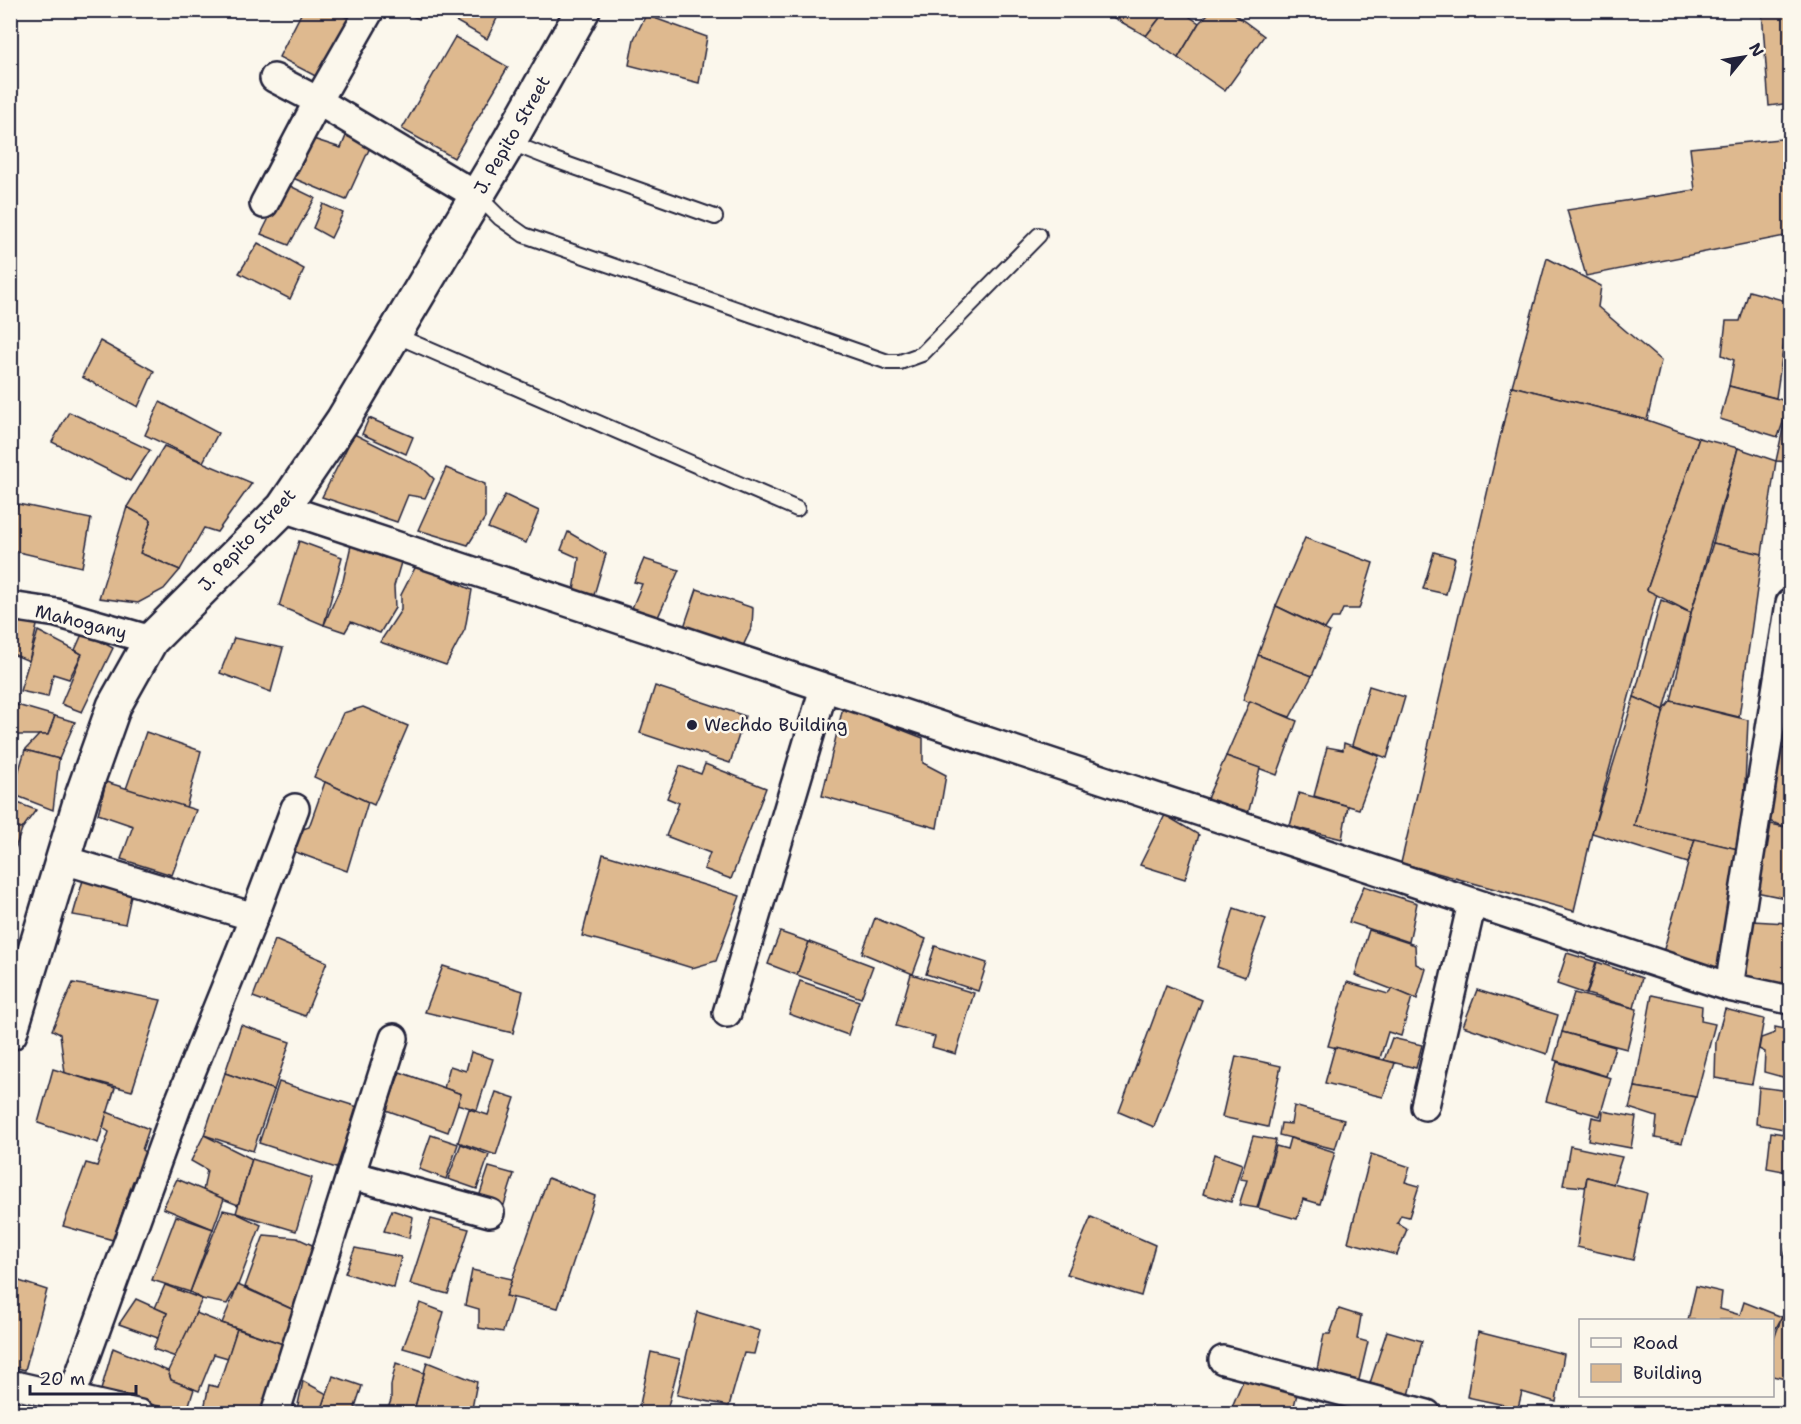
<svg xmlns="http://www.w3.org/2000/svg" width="1801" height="1424" font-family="'Shantell Sans',sans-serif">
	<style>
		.building { fill: #deb98f; stroke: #22223b; stroke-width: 1.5 }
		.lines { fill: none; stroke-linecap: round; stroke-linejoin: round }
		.service-casing { stroke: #22223b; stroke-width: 18 }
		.minor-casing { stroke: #22223b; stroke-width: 32 }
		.tertiary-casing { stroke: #22223b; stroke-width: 38 }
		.service { stroke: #fbf7ec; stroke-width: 14 }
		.minor { stroke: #fbf7ec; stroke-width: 27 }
		.tertiary { stroke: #fbf7ec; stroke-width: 33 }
		.poi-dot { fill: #22223b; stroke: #fbf7ec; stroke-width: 2 }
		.labels { text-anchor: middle; stroke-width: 5; stroke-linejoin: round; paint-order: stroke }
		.street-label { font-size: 18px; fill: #22223b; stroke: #fbf7ec }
		.poi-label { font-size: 18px; fill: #22223b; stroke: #fbf7ec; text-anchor: start }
	</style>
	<rect width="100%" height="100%" fill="#fbf7ec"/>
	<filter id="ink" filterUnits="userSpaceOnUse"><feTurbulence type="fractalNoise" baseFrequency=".0167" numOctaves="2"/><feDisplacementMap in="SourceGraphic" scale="12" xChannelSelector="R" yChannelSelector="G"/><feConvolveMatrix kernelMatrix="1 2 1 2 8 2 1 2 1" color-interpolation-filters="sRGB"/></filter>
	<g filter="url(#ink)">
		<g class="building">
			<polygon points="303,10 334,10 356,23 323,80 279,57"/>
			<polygon points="398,10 423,10 419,19"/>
			<polygon points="448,10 501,10 487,39 445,15"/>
			<polygon points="1100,10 1166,10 1146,36"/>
			<polygon points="1166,10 1194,10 1190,17 1199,23 1178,58 1146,36"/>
			<polygon points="1212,10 1229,10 1264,36 1225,91 1178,58 1199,23"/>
			<polygon points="1762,11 1790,11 1790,103 1769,106"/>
			<polygon points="646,15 707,37 699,83 629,65 634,39"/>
			<polygon points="455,37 508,67 454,158 402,129"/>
			<polygon points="346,136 372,143 346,200 288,176 307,137 341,148"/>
			<polygon points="1790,138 1790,235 1586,276 1567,210 1695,190 1690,148"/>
			<polygon points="286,184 315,198 289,245 261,234"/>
			<polygon points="323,204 343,213 331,238 313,228"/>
			<polygon points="258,243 304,269 290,299 239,273"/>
			<polygon points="1547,258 1601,286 1598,307 1661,361 1647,420 1512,386"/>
			<polygon points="1749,291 1790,302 1776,398 1729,386 1734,360 1722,355 1726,321 1740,321"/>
			<polygon points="100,341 154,371 138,407 82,377"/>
			<polygon points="1512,386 1647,420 1699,438 1647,590 1657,594 1592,833 1574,911 1401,863"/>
			<polygon points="1729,386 1790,402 1778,437 1720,419"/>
			<polygon points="160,402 218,433 203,462 145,435"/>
			<polygon points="69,412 150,450 130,481 52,442"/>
			<polygon points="1786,415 1790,416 1790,462 1776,461"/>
			<polygon points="369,418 413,437 406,454 362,434"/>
			<polygon points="354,434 423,468 434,479 425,498 408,495 397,522 322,497"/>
			<polygon points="1699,438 1738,448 1691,613 1647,590"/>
			<polygon points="164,446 252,483 217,532 204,528 180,570 140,553 151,520 127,507"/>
			<polygon points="1738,448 1776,461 1762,554 1713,543"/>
			<polygon points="446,468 485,484 485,518 468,545 418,530"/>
			<polygon points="505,495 539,511 526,543 488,528"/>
			<polygon points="18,504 91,519 82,567 10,550 10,526"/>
			<polygon points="127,507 151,520 140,553 180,570 164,589 138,603 99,598"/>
			<polygon points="568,532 606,554 594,595 574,591 579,558 561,550"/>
			<polygon points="1305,538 1373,563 1359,609 1343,609 1339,618 1332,618 1325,629 1276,606"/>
			<polygon points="299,541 342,557 324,625 279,606"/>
			<polygon points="1713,543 1762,554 1739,717 1671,701 1691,613"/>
			<polygon points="351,545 385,558 388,551 402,559 394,586 395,608 380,633 351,622 345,632 324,625 343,581"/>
			<polygon points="1434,552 1455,558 1446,594 1423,589"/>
			<polygon points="644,559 679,570 658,617 632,608 642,584 634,582"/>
			<polygon points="417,564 472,590 465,629 446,665 380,642 401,610 401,595"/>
			<polygon points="697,589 753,608 752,627 742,648 684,627"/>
			<polygon points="1661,600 1691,613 1664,710 1634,697"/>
			<polygon points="1276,606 1330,632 1312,676 1258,655"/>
			<polygon points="10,615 38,621 29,661 10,653 10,635 16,625 10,624"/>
			<polygon points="38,631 82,654 69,679 53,674 48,697 20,691"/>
			<polygon points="83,632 113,648 82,712 61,704 82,654 75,650"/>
			<polygon points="234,638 283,648 271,692 220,673"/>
			<polygon points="1258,655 1312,676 1290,717 1243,700"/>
			<polygon points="1790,677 1790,751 1776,746"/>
			<polygon points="655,686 745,716 730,763 640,733"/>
			<polygon points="1369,686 1405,697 1387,758 1352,745"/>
			<polygon points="1634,697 1664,710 1634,826 1695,839 1688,863 1592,833"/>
			<polygon points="1250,701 1297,721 1277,775 1226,756"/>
			<polygon points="1671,701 1748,720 1742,850 1634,826 1664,710"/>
			<polygon points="10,703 55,716 48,735 18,735 10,751"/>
			<polygon points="363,707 408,726 374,805 314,777 343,713"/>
			<polygon points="843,707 923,738 923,763 946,775 937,828 822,796"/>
			<polygon points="55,716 75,722 59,759 25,750 39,735 48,735"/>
			<polygon points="146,732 201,751 186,808 126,789"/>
			<polygon points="1344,743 1379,756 1359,809 1314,796 1327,747 1343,750"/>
			<polygon points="1776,746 1790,751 1790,828 1762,819"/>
			<polygon points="25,750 59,759 53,810 12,794"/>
			<polygon points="1226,756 1260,768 1248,814 1205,803"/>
			<polygon points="705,764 766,788 731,879 704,869 710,853 666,836 679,803 667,798 680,766 701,774"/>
			<polygon points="106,782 196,810 172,875 121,859 133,826 98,814"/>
			<polygon points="325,782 368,802 347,871 293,851 303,829 309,827"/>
			<polygon points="1299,793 1348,806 1342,839 1290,826"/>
			<polygon points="10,800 36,810 22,829 10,826"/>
			<polygon points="1165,815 1199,835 1185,879 1140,865"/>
			<polygon points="1771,824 1790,828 1790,899 1751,891 1759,845 1767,849"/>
			<polygon points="10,826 22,829 10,863"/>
			<polygon points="1695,839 1742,850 1721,975 1662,956"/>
			<polygon points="603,854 740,896 716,961 692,968 624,947 582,936"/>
			<polygon points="83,880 132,891 125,924 73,915"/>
			<polygon points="1364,886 1417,903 1409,942 1349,922"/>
			<polygon points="1234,908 1266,919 1245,977 1217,967"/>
			<polygon points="875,918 926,939 913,974 862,953"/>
			<polygon points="1752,921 1789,923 1788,990 1744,983"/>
			<polygon points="1369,930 1415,945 1416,964 1426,969 1417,999 1355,975"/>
			<polygon points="780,932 809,942 797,975 768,964"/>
			<polygon points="275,940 327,962 305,1016 253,997"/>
			<polygon points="809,942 873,966 861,998 797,975"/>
			<polygon points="935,946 987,963 978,991 926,974"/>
			<polygon points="1567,953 1596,962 1586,994 1557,984"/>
			<polygon points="1597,962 1642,978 1634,1008 1587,994"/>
			<polygon points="443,966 523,991 513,1033 425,1012"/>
			<polygon points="911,974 974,993 956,1054 932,1047 935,1037 896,1026"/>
			<polygon points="800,981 859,1001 848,1035 789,1014"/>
			<polygon points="1347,982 1388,994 1393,989 1412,997 1401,1036 1388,1032 1380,1058 1328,1046"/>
			<polygon points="73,983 161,1000 132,1091 65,1073 60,1034 52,1030"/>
			<polygon points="1166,985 1202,1000 1154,1127 1119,1112"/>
			<polygon points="1477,990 1558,1015 1547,1054 1463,1026"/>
			<polygon points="1574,993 1637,1009 1627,1049 1562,1032"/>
			<polygon points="1652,995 1702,1006 1701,1021 1715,1024 1696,1097 1635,1087"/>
			<polygon points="1725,1009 1764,1019 1752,1084 1715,1078 1716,1041"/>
			<polygon points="241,1025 290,1042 274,1090 225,1073"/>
			<polygon points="1775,1027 1790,1030 1790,1079 1764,1072 1765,1052 1759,1049 1761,1038 1775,1033"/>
			<polygon points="1562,1032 1615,1047 1606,1076 1554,1060"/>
			<polygon points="1392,1038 1422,1045 1416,1068 1384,1060"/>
			<polygon points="1335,1047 1395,1063 1383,1097 1325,1083"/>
			<polygon points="471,1052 493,1059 477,1110 457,1104 461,1094 444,1088 450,1066 466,1071"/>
			<polygon points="1236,1056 1281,1066 1268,1127 1222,1117"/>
			<polygon points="1557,1062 1611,1078 1600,1116 1546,1101"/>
			<polygon points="53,1069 115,1088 98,1143 38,1123"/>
			<polygon points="400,1072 461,1094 448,1132 386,1110"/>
			<polygon points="225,1073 274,1090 253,1151 204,1135"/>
			<polygon points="279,1082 358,1107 339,1169 259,1143"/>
			<polygon points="1635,1087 1696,1097 1682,1143 1655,1138 1657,1117 1629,1108"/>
			<polygon points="1759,1087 1790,1091 1790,1130 1756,1124"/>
			<polygon points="496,1092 515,1098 496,1155 458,1142 469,1109 488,1115"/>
			<polygon points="1294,1106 1344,1120 1335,1149 1279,1135 1281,1123 1291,1124"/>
			<polygon points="1603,1111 1636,1117 1631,1148 1588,1140 1592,1117 1602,1119"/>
			<polygon points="107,1112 149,1129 142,1150 152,1157 143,1181 133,1181 113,1240 63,1226 86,1163 97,1166 109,1132 103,1128"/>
			<polygon points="1771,1132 1790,1135 1790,1161 1788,1172 1767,1168"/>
			<polygon points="204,1135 252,1159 238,1205 203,1191 207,1170 191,1161"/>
			<polygon points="431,1135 458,1144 446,1179 419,1169"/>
			<polygon points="1253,1136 1276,1140 1257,1208 1239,1205 1247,1180 1240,1179"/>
			<polygon points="1290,1138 1335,1152 1320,1204 1303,1199 1297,1219 1258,1208 1276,1146 1287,1149"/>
			<polygon points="461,1144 489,1155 477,1189 448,1179"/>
			<polygon points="1570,1146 1622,1157 1613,1184 1587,1177 1585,1187 1563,1185"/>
			<polygon points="1214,1154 1242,1164 1231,1202 1203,1194"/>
			<polygon points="1371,1154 1410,1167 1405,1182 1419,1186 1409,1217 1401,1215 1397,1223 1407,1229 1397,1255 1348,1242"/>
			<polygon points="252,1159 312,1178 296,1231 236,1213"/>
			<polygon points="489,1167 514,1174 504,1205 479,1197"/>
			<polygon points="1587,1177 1647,1193 1633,1260 1577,1247"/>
			<polygon points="548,1178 595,1196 558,1308 506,1296"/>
			<polygon points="177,1179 224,1199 213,1229 163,1208"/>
			<polygon points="223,1210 236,1213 261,1225 238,1285 227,1304 202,1299 190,1292"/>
			<polygon points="392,1210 413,1217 409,1238 384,1231"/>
			<polygon points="176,1216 213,1229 190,1292 152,1280"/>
			<polygon points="1091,1217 1155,1245 1141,1296 1067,1274"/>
			<polygon points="431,1219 469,1229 448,1294 410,1284"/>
			<polygon points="1790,1233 1790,1259 1784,1258"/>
			<polygon points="264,1235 297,1238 321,1249 296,1311 245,1287"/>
			<polygon points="355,1248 401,1257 394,1288 345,1273"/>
			<polygon points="472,1270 512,1279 506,1296 513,1298 503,1332 479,1328 479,1309 465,1305"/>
			<polygon points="10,1278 47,1290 25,1370 10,1366"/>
			<polygon points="165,1285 202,1299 176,1357 153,1349 167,1313 155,1308"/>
			<polygon points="238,1285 296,1311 283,1344 222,1323"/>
			<polygon points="1696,1286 1722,1292 1720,1309 1740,1315 1744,1302 1782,1317 1772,1335 1772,1320 1688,1320"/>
			<polygon points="136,1299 167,1313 158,1338 119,1324"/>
			<polygon points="420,1303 444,1312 431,1356 403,1348"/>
			<polygon points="1339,1309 1361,1316 1357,1339 1368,1342 1358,1384 1316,1375 1324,1334 1330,1334"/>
			<polygon points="697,1312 760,1331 754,1354 744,1353 729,1406 677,1395"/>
			<polygon points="196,1313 237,1329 228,1358 214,1354 199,1391 171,1380 168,1371"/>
			<polygon points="1782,1317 1790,1320 1790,1380 1772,1376 1772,1344"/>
			<polygon points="237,1329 292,1347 270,1414 203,1414 209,1385 218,1387"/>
			<polygon points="1387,1331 1422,1341 1409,1396 1370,1383"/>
			<polygon points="1478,1332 1564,1354 1556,1402 1522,1392 1518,1408 1467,1397"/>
			<polygon points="113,1348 168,1371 171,1380 194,1389 186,1414 101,1390"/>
			<polygon points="651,1352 680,1359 666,1414 655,1414 639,1409"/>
			<polygon points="427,1362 477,1382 471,1414 413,1414"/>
			<polygon points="396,1363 424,1373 413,1414 386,1414 391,1400 391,1385"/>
			<polygon points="333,1376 362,1386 355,1407 365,1414 320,1414"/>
			<polygon points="1244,1378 1297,1394 1292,1414 1229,1414"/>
			<polygon points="303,1381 327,1394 320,1414 296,1414"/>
			<polygon points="633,1407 639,1409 655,1414 632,1414"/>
		</g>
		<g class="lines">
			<defs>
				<g id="service">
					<polyline points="509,142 552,159 715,217"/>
					<polyline points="478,196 500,218 524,235 888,362 900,362 922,354 1039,235"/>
					<polyline points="395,335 797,509"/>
				</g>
				<g id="minor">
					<polyline points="274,78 318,101 477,196"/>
					<polyline points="264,204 318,101 370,10"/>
					<polyline points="283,508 1729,987 1790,1000"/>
					<polyline points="10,606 57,613 151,640"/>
					<polyline points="64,860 254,917"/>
					<polyline points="1729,987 1790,603"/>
					<polyline points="727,1013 824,688"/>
					<polyline points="1425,1106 1472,903"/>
					<polyline points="351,1175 490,1213"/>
					<polyline points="1223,1360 1427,1414"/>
					<polyline points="10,1384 140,1414"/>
					<polyline points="71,1398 177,1107 254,917 295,808"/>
					<polyline points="275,1414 394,1038"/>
				</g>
				<polyline id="tertiary" points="10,1033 81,799 114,706 151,640 283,508 343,420 509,142 583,10"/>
			</defs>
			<use href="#service" class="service-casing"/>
			<use href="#minor" class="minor-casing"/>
			<use href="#tertiary" class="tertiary-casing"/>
			<use href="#service" class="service"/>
			<use href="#minor" class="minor"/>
			<use href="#tertiary" class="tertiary"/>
		</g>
	</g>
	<circle class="poi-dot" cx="692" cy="725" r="6"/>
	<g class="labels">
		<g class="street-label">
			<text transform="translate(512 135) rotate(-60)" y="6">J. Pepito Street</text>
			<text transform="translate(247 540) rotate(-47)" y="6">J. Pepito Street</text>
			<text transform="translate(81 622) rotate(14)" y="6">Mahogany</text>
		</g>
		<g class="poi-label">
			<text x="704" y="731">Wechdo Building</text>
		</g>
	</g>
	<rect width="1801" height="1424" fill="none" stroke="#fbf7ec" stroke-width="36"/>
	<rect x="18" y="18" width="1765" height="1388" fill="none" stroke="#22223b" stroke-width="2" filter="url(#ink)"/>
	<rect x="1579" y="1319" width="195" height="78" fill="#fbf7ec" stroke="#a4a2a5" stroke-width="1.5"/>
	<rect x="1591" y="1338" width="30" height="9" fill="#fbf7ec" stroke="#a4a2a5" stroke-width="1.5"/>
	<text x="1633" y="1349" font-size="18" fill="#22223b">Road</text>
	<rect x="1591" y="1364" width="30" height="18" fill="#deb98f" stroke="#a4a2a5" stroke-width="1.5"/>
	<text x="1633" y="1379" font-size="18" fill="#22223b">Building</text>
	<g transform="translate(1744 57) rotate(60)" stroke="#fbf7ec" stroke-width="4.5" paint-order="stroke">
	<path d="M0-4.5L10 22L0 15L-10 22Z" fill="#22223b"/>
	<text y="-9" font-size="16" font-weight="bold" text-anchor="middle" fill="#22223b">N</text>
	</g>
	<path d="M30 1385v9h106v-9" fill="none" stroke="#22223b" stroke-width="3"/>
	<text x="39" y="1385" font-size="18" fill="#22223b" stroke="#fbf7ec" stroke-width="4.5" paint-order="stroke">20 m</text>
</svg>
